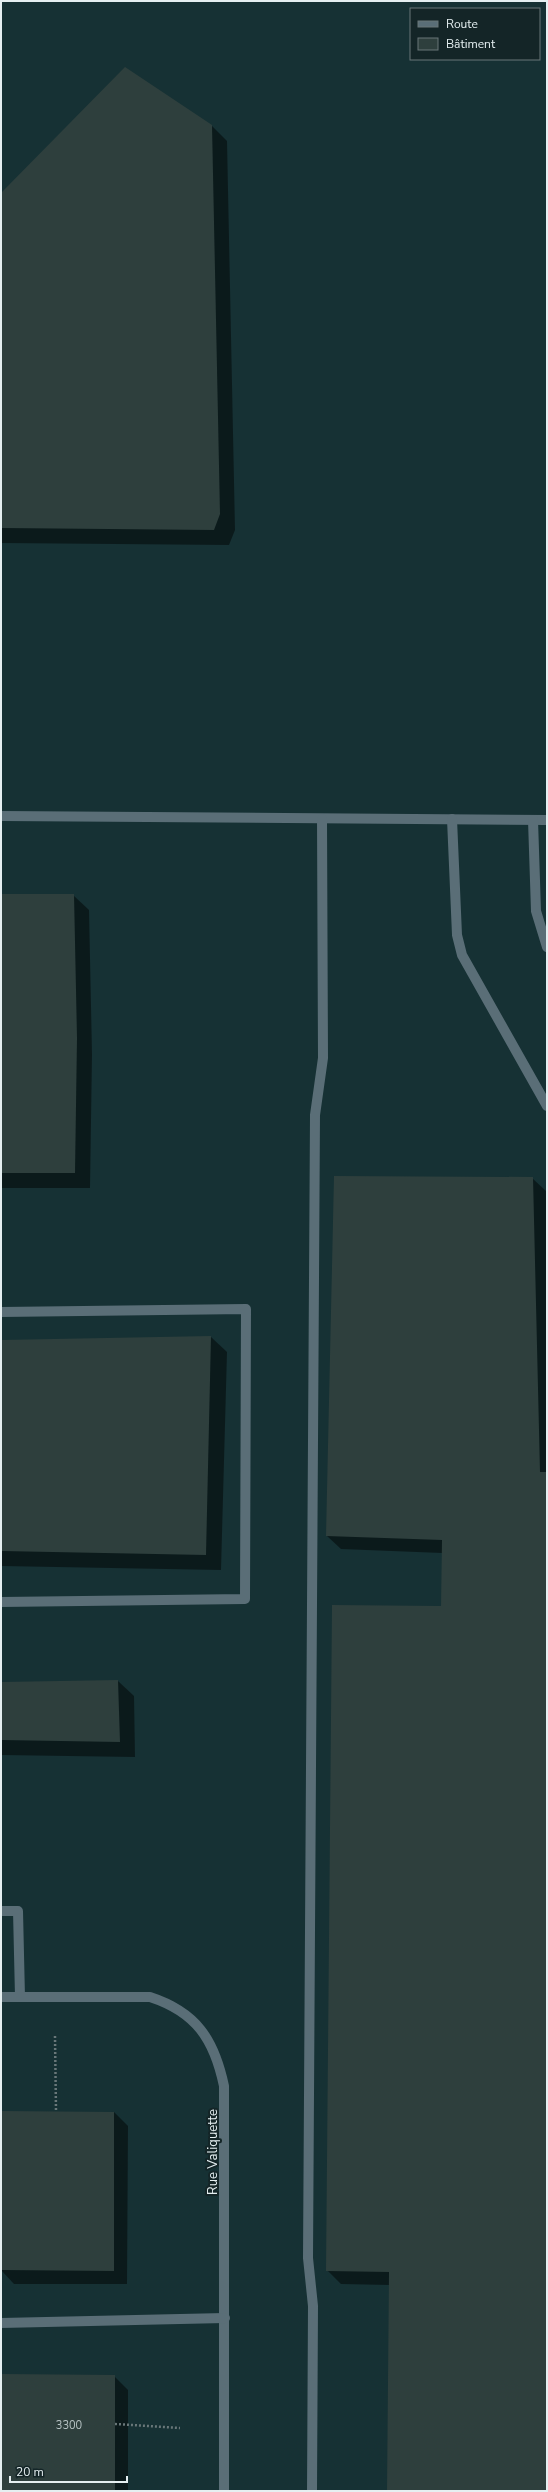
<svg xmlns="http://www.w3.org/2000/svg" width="548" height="2492" font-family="'Nunito Sans',sans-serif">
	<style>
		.built { fill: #163134; fill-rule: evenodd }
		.shadow { fill: #0007 }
		.building { fill: #2e3f3d }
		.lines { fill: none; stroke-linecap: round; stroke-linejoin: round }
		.path { stroke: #697779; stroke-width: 2.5; stroke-dasharray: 2 2; stroke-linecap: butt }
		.minor { stroke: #5a6e77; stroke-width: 10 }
		.labels { text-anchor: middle; stroke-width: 4; stroke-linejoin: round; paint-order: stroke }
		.number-label { font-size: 11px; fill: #b7c3c4 }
		.street-label { font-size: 13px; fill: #e5eff1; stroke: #142527 }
	</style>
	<rect width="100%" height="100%" fill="#142527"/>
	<path class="built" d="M1 1H547V2491H1ZM411 9H539V59H411Z"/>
	<g class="shadow">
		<polygon points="211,125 227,141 235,530 229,545 1,543 1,194"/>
		<polygon points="1,895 73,895 89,910 92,1054 90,1188 1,1188"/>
		<polygon points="532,1178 546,1191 547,1234 547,2491 388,2491 390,2285 341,2284 327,2270 442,1607 442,1553 341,1549 327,1536"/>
		<polygon points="211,1337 227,1352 221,1570 1,1566 1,1341"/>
		<polygon points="118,1681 134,1696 135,1757 1,1755 1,1683"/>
		<polygon points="1,2112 114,2112 128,2126 127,2284 14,2284 1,2270"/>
		<polygon points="1,2375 114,2376 128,2390 128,2491 1,2491"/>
	</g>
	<g class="building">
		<polygon points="125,67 212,125 220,514 214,530 1,528 1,193"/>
		<polygon points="1,894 74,894 77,1038 75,1173 1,1173"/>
		<polygon points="334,1176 533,1177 540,1472 547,1472 547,2491 387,2491 389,2272 326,2271 332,1605 441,1606 442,1540 326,1536"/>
		<polygon points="211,1336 206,1555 1,1551 1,1340"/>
		<polygon points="118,1680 120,1742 1,1740 1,1682"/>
		<polygon points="1,2111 114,2112 114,2271 1,2270"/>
		<polygon points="1,2374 115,2375 115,2491 1,2491"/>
	</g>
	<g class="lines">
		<g class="path">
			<polyline points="55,2036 56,2111"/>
			<polyline points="115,2424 180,2428"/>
		</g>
		<g class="minor">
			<polyline points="1,816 547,820"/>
			<polyline points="452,819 457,935 462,955 547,1106"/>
			<polyline points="533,820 536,911 547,947"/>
			<polyline points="1,1312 246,1309 245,1599 1,1602"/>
			<polyline points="1,1911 18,1911 20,1997"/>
			<path d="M1 1997H150C196 2012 214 2039 224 2086V2491"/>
			<polyline points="1,2323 225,2318"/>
			<polyline points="312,2491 313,2306 308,2258 315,1115 323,1058 322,819"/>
		</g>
	</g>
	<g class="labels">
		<g class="number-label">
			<text x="69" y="2429">3300</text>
		</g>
		<g class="street-label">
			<text transform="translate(212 2152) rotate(-90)" y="5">Rue Valiquette</text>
		</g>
	</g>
	<rect width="548" height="2492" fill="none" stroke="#e5eff1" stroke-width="4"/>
	<rect x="410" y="8" width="130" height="52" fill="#142527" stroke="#687678"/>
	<rect x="418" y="21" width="20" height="6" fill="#5a6e77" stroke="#687678"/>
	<text x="446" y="28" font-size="12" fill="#e5eff1">Route</text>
	<rect x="418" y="38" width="20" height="12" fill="#2e3f3d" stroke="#687678"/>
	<text x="446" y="48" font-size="12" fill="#e5eff1">Bâtiment</text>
	<path d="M10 2476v6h117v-6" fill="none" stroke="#e5eff1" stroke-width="2"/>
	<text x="16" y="2476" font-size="12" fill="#e5eff1" stroke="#142527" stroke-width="3" paint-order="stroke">20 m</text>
</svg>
